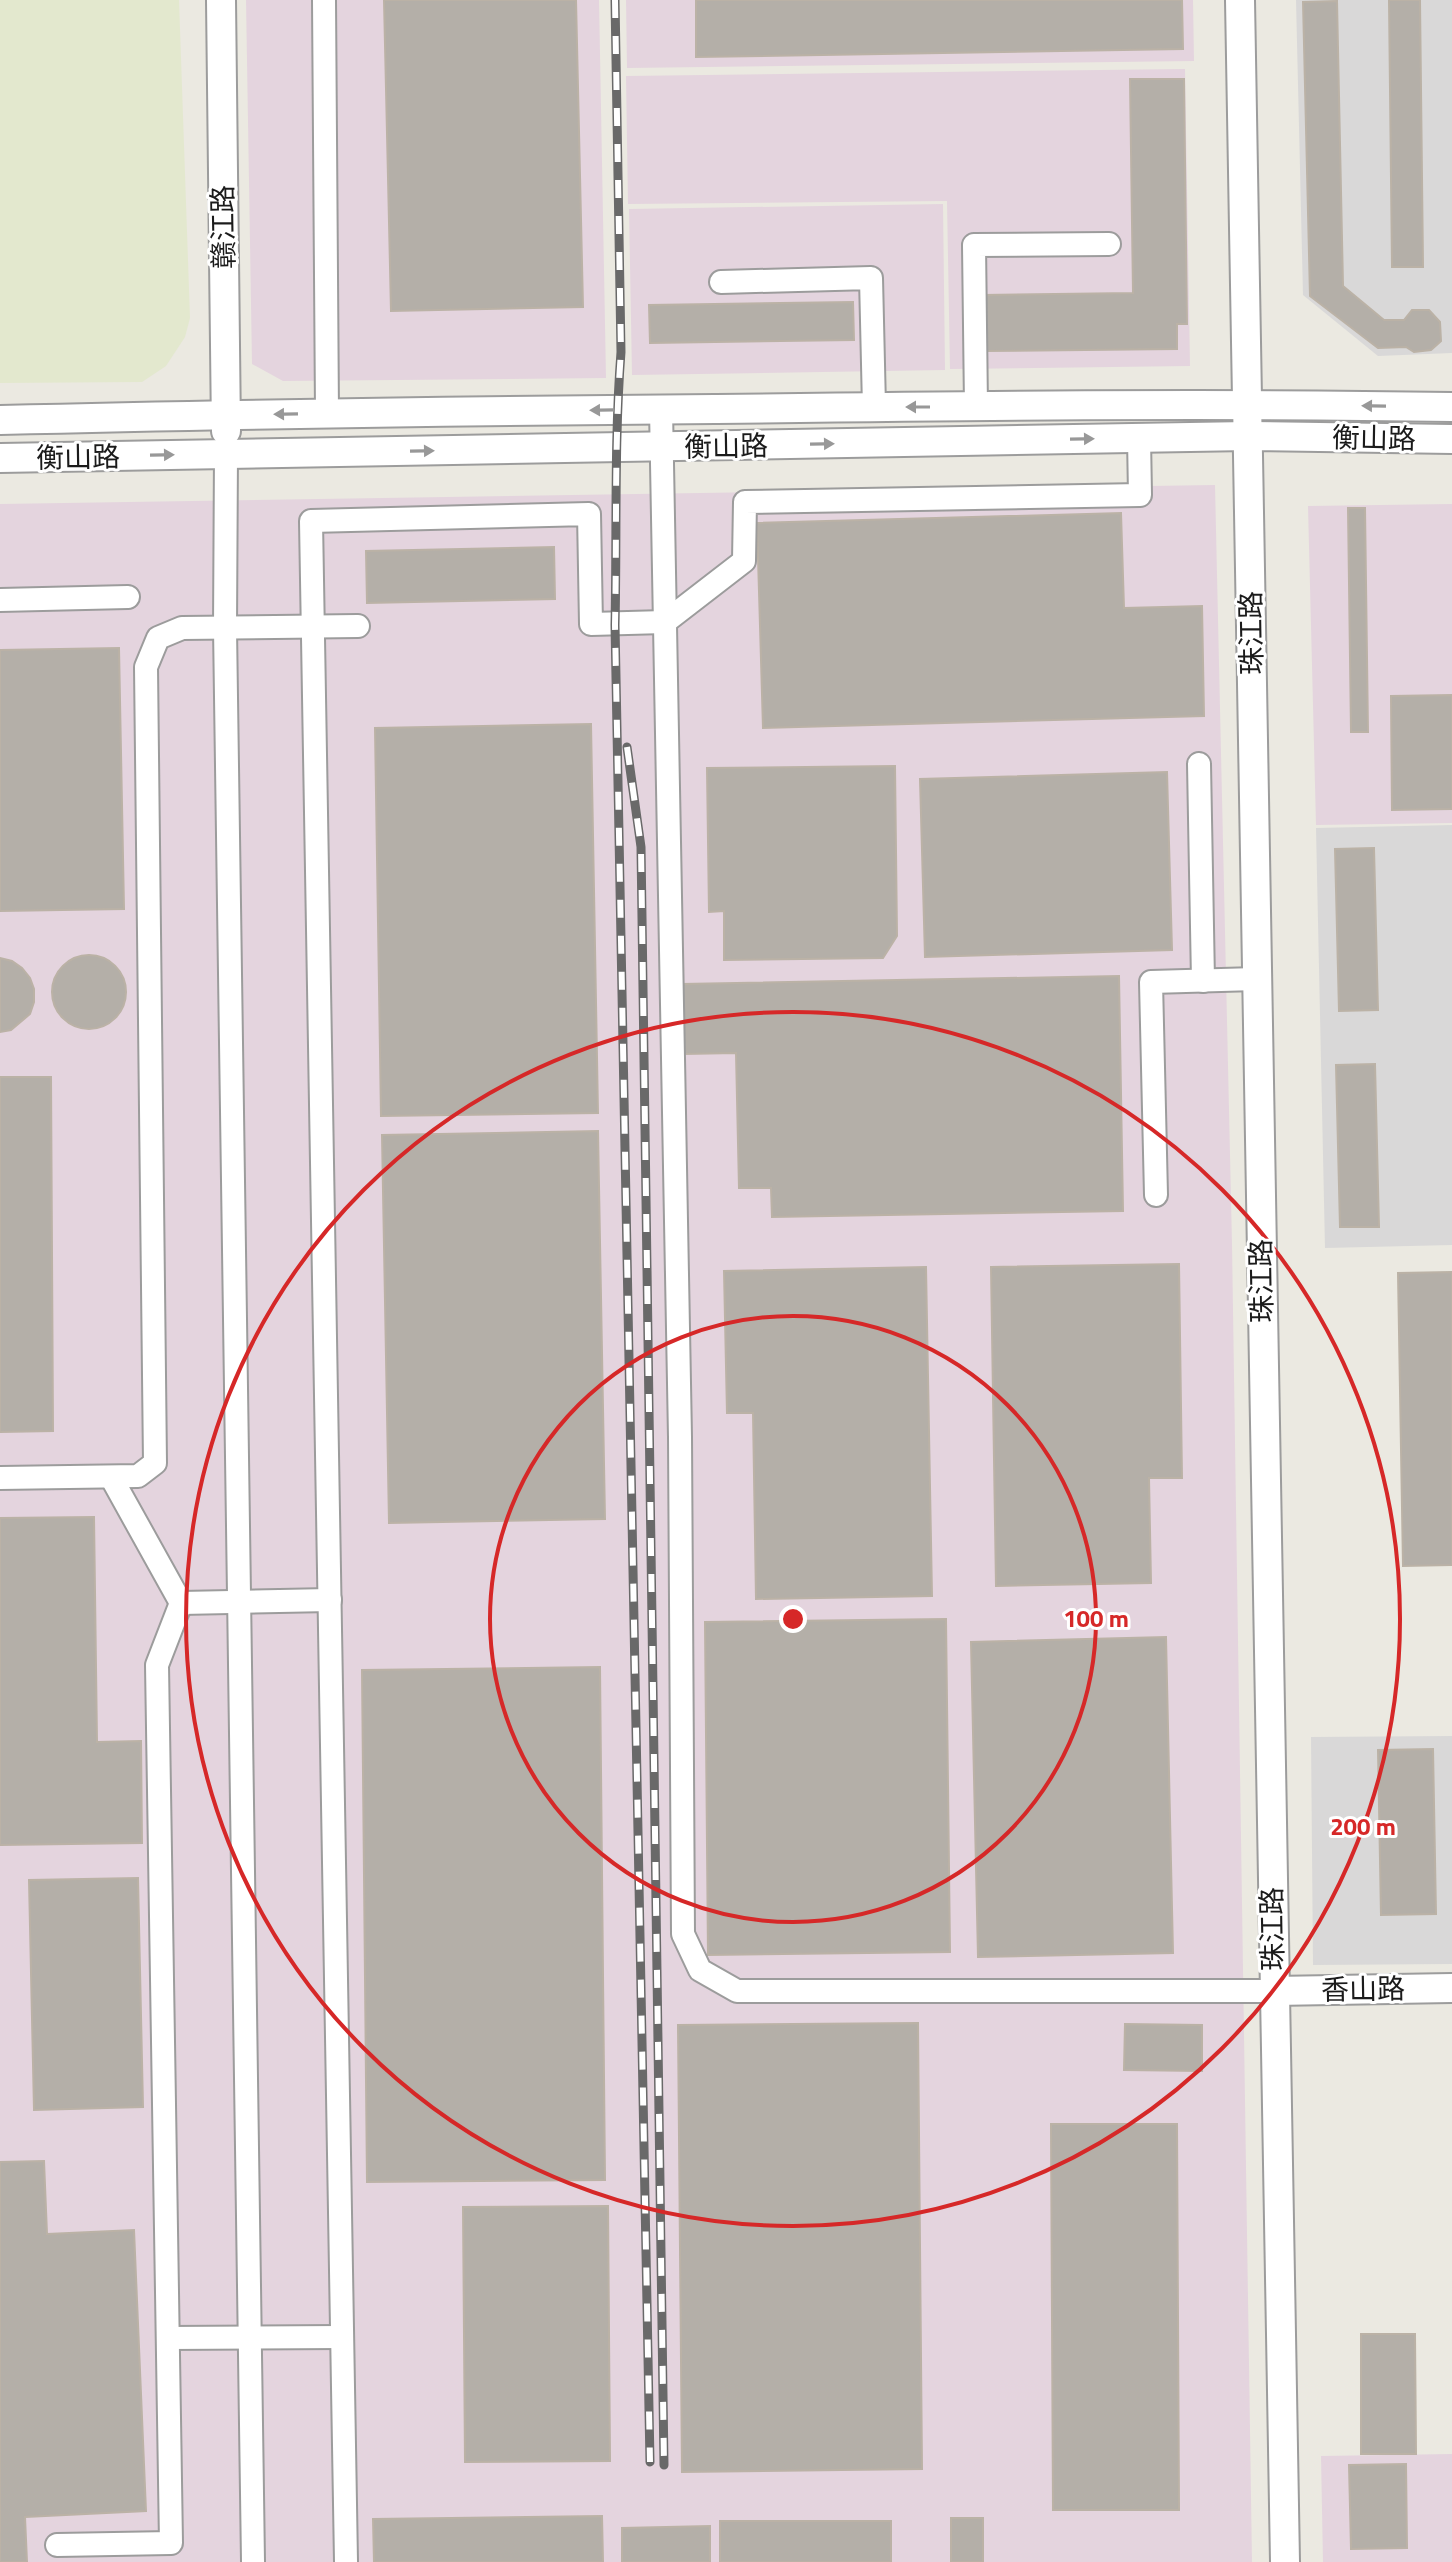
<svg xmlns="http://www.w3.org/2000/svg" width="1452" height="2562" font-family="'Titillium Web','Noto Sans SC',sans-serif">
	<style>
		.residential { fill: #d9d8d8 }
		.industrial { fill: #e4d4de }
		.farmland { fill: #e3e8ce }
		.building { fill: #b4afa8; stroke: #bbb2a6; stroke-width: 2 }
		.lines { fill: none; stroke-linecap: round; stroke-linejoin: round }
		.minor-casing { stroke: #9c9c9c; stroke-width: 26 }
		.tertiary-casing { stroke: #9c9c9c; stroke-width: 32 }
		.minor { stroke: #fff; stroke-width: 22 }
		.tertiary { stroke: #fff; stroke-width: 28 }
		.rail-casing { stroke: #696969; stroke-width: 9 }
		.rail { stroke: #fff; stroke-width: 6; stroke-dasharray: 18; stroke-linecap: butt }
		.oneway { fill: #989898 }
		.ring { fill: none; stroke: #d62828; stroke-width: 4 }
		.labels { text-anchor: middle; stroke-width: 6; stroke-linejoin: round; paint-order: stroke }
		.street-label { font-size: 28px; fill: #1b1b1b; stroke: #fff }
		.centre { fill: #d62828; stroke: #fff; stroke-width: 4 }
		.ring-label { font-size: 24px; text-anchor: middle; font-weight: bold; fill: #d62828; stroke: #fff; stroke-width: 6; stroke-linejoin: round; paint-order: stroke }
	</style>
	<rect width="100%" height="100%" fill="#ebe9e1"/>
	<g class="residential">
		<polygon points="1296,0 1452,0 1452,353 1378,356 1303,295"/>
		<polygon points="1452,825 1452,1245 1325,1248 1316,828"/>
		<polygon points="1452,1736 1452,1964 1313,1965 1311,1737"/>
	</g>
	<g class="industrial">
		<polygon points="246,0 599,0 606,378 283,381 252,364"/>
		<polygon points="626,0 1193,0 1194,61 627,68"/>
		<polygon points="1185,69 1190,366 950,369 947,201 628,204 626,76"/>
		<polygon points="943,204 945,370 632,375 629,209"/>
		<polygon points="1215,485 1232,1244 1252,2562 0,2562 0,504"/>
		<polygon points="1452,504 1452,823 1316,825 1308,506"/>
		<polygon points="1452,2454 1452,2562 1323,2562 1321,2456"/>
	</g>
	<polygon class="farmland" points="0,0 179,0 190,318 185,337 166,366 142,382 0,383"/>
	<g class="building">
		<polygon points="384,0 576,0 583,307 391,311"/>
		<polygon points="696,0 1182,0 1183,49 696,57"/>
		<polygon points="1389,0 1420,0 1423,267 1392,267"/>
		<polygon points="1337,1 1343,286 1384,320 1404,320 1412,310 1429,310 1440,322 1441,341 1431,350 1414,352 1406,347 1378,348 1310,296 1303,2"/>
		<polygon points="1130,79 1184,79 1187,324 1177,324 1177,349 984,351 983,295 1133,293"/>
		<polygon points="853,302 854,340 650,343 649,305"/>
		<polygon points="1348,508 1365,508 1368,732 1351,732"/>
		<polygon points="1121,513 1124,608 1202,606 1204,716 763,728 757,523"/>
		<polygon points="554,547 555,599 367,603 366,551"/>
		<polygon points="119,648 124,909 0,911 0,650"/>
		<polygon points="1452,695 1452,809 1392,810 1391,696"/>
		<polygon points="591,724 598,1113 381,1116 375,728"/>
		<polygon points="895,766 897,936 883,958 724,960 724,911 709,912 707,768"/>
		<polygon points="1167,772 1172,950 925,957 920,779"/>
		<polygon points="1374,848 1378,1010 1339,1011 1335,849"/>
		<circle cx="89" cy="992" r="37"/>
		<polygon points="0,958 12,961 22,968 30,978 34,989 34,1002 30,1014 11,1030 0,1032"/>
		<polygon points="1119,976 1123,1211 772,1217 771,1188 739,1188 736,1053 684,1054 682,984"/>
		<polygon points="1375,1064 1379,1227 1340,1227 1336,1065"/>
		<polygon points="0,1077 51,1077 53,1431 0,1432"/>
		<polygon points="598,1131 605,1519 389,1523 382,1135"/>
		<polygon points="1179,1264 1182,1478 1149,1478 1151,1583 996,1586 991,1267"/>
		<polygon points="926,1267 932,1596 756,1599 753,1413 727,1413 724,1271"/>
		<polygon points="1452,1272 1452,1565 1403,1566 1398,1273"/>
		<polygon points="94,1517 97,1742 141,1741 142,1843 0,1845 0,1518"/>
		<polygon points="946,1619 950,1952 708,1955 705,1622"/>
		<polygon points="1166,1637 1173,1953 978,1957 971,1642"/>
		<polygon points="600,1667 605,2180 367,2182 362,1670"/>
		<polygon points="1433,1749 1436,1914 1381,1915 1378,1750"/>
		<polygon points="138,1878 143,2107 34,2110 29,1880"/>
		<polygon points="918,2023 922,2469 682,2472 678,2025"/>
		<polygon points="1125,2024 1202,2025 1202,2071 1124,2070"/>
		<polygon points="1051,2124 1177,2124 1179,2510 1053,2510"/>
		<polygon points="44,2161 47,2234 134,2230 146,2511 25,2517 27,2562 0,2562 0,2162"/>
		<polygon points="608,2206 610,2461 465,2462 463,2207"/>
		<polygon points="1361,2334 1415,2334 1416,2454 1361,2454"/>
		<polygon points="1406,2464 1407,2548 1351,2549 1349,2465"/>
		<polygon points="602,2516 603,2562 374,2562 373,2519"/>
		<rect x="951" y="2518" width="32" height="44"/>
		<rect x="720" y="2521" width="171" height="41"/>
		<polygon points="710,2526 710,2562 622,2562 622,2528"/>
	</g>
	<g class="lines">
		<defs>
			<g id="minor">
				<polyline points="324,0 327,413"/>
				<polyline points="721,282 871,278 874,407"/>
				<polyline points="976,406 974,245 1109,244"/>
				<polyline points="661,409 680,1437 683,1934 700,1970 737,1991 1274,1991"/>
				<polyline points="226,453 225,628 253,2562"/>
				<polyline points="0,600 128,597"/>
				<polyline points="1199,764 1203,981"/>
				<polyline points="1156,1195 1151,982 1256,979"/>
				<polyline points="111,1477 181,1603 330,1600"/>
				<polyline points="0,1478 138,1476 155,1463 146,667 158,638 182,628 358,626"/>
				<polyline points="168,2338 342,2337"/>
				<polyline points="57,2545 171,2543 157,1665 181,1603"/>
				<polyline points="346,2562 311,521 589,514 591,624 665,622 744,561 745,502 1140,495 1139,438"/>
			</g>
			<g id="tertiary">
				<polyline points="221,0 226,431"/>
				<polyline points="1240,0 1285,2562"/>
				<path d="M0 420C238 414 477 411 715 409 961 406 1206 403 1452 407"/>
				<polyline points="0,458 1248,436 1452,439"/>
				<polyline points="1274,1991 1452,1988"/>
			</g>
		</defs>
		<use href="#minor" class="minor-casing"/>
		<use href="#tertiary" class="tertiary-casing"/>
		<use href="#minor" class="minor"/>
		<use href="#tertiary" class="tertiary"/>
		<defs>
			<g id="rail">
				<path d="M615 0 621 352C614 442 617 534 615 625L650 2462"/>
				<polyline points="627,747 641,847 664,2465"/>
			</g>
		</defs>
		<use href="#rail" class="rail-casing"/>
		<use href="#rail" class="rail"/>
	</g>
	<defs><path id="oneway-solid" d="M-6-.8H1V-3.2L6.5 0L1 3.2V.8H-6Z" transform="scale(2)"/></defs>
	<g class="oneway">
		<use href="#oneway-solid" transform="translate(1374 406) rotate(-179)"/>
		<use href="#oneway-solid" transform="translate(918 407) rotate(180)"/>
		<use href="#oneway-solid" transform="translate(602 410) rotate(179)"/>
		<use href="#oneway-solid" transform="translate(286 414) rotate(179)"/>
		<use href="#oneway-solid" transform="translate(1082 439) rotate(-1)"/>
		<use href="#oneway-solid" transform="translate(822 444) rotate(-1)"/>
		<use href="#oneway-solid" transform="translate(422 451) rotate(-1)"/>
		<use href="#oneway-solid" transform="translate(162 455) rotate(-1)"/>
	</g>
	<g class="ring">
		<circle cx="793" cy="1619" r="303"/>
		<circle cx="793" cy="1619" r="607"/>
	</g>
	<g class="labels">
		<g class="street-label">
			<text transform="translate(223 227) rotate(-91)" y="10">赣江路</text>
			<text transform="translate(1374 438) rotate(1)" y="10">衡山路</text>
			<text transform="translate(726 446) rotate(-1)" y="10">衡山路</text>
			<text transform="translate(78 457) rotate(-1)" y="10">衡山路</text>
			<text transform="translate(1251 633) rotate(-91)" y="10">珠江路</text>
			<text transform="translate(1261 1281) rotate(-91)" y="10">珠江路</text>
			<text transform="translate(1272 1929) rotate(-91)" y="10">珠江路</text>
			<text transform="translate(1363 1989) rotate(-1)" y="10">香山路</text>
		</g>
	</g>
	<circle cx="793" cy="1619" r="12" class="centre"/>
	<g class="ring-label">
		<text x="1096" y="1627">100 m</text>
		<text x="1363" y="1835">200 m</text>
	</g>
</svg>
